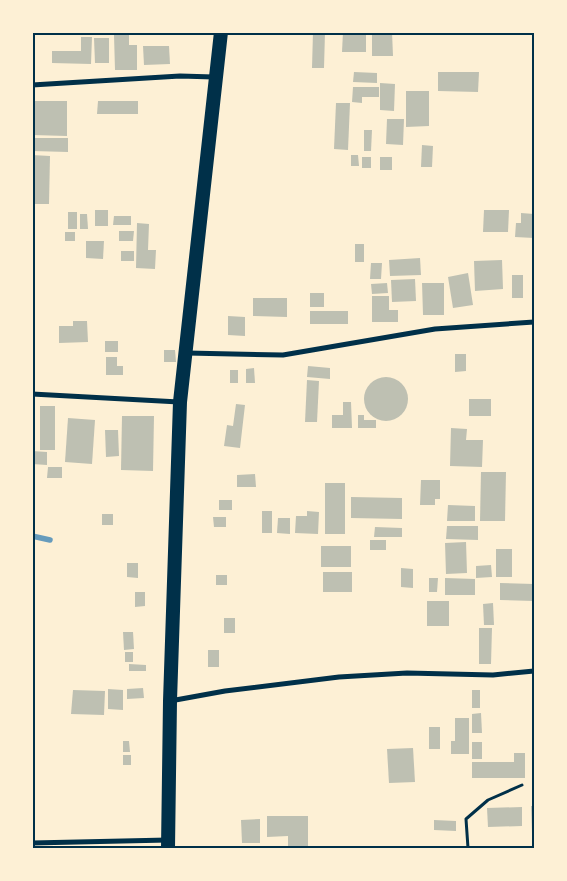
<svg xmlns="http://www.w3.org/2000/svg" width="567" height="881" font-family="'Asap Condensed',sans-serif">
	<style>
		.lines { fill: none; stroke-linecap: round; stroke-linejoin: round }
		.stream { stroke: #669bbc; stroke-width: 5.5 }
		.building { fill: #bec0b2 }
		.path { stroke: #003049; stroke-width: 3 }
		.minor { stroke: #003049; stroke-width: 5 }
		.trunk { stroke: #003049; stroke-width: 14 }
		.neatline { fill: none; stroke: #003049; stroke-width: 2 }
	</style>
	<rect width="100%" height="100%" fill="#fdf0d5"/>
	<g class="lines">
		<polyline class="stream" points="32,536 50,540"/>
	</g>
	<g class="building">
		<polygon points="313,32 325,32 324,68 312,68"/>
		<polygon points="343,32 366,32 366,52 342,52"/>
		<polygon points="372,32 392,32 393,56 372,56"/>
		<polygon points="114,35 129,35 129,45 137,45 137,70 115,70"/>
		<polygon points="81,37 92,37 91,64 52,63 52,51 81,51"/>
		<polygon points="94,38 109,38 109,63 95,63"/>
		<polygon points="143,46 169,46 170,64 144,65"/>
		<polygon points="354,72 377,73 377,83 353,82"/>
		<polygon points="438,72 479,72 478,92 438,91"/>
		<polygon points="380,83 395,84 394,111 380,110"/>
		<polygon points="353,87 379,87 379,97 362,97 362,103 352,102"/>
		<polygon points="406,91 429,91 429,126 406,127"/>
		<polygon points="32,101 67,101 67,136 32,135"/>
		<polygon points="98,101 138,101 138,114 97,114"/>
		<polygon points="336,103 350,103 348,150 334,149"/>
		<polygon points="387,119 404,119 403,145 386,144"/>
		<polygon points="364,130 372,130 371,151 364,151"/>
		<polygon points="32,138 68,138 68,152 32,151"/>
		<polygon points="422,145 433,146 432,167 421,167"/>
		<polygon points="32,155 50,156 49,204 32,204"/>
		<polygon points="351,155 358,155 359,166 351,166"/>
		<rect x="362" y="157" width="9" height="11"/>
		<rect x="380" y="157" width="12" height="13"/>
		<rect x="95" y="210" width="13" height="16"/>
		<polygon points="484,210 509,210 508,232 483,232"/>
		<rect x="68" y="212" width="9" height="17"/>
		<polygon points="521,213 534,214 534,238 515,237 516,223 521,223"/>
		<polygon points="80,214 87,214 88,229 80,229"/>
		<polygon points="114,216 131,216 131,225 113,225"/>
		<polygon points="137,223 149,224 148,250 156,250 155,269 136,268"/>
		<polygon points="119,231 134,231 133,241 119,241"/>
		<rect x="65" y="232" width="10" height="9"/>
		<polygon points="86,241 104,241 103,259 86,258"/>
		<rect x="355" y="244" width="9" height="18"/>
		<rect x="121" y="251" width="13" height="10"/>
		<polygon points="420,258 421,275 390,276 389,260"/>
		<polygon points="502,260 503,289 475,291 474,261"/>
		<polygon points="371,263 382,263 381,279 370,279"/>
		<polygon points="468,273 473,305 453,308 448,277"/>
		<rect x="512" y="275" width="11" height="23"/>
		<polygon points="415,279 416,301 392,302 391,280"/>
		<polygon points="387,283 388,293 372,294 371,284"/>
		<polygon points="422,283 444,283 444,315 423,315"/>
		<rect x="310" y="293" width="14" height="14"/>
		<polygon points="372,296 389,296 389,310 398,310 398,322 372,322"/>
		<polygon points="253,298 287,298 287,317 253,316"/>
		<rect x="310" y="311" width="38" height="13"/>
		<polygon points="228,316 245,317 245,336 228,335"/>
		<polygon points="73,321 87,321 88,342 59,343 59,326 73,326"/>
		<rect x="105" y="341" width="13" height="11"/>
		<polygon points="164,350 175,350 176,362 164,362"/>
		<polygon points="455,354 466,354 466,371 455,372"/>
		<polygon points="106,357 117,357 117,366 123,366 123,375 106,375"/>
		<polygon points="308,366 330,368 330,379 307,377"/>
		<polygon points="254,368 255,383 246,383 246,369"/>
		<rect x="230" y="370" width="8" height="13"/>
		<circle cx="386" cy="399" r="22"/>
		<polygon points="307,380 319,381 317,422 305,422"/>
		<rect x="469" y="399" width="22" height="17"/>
		<polygon points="343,402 351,402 352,428 332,428 332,415 343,415"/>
		<polygon points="236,404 245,405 240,448 224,446 227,425 233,426"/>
		<rect x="40" y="406" width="15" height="44"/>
		<polygon points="358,415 364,415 364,420 376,420 376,428 358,428"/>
		<polygon points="122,416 154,416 153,471 121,470"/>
		<polygon points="68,418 95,420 92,464 65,462"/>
		<polygon points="451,428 467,429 466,440 483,440 482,467 450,466"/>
		<polygon points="105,430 118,430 119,456 106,457"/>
		<polygon points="32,451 47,452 47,465 32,464"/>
		<polygon points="48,467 62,467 62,478 47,478"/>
		<polygon points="481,472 506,472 505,521 480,521"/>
		<polygon points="255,474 256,487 237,487 237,475"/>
		<polygon points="421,480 440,480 440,499 435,499 435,505 420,505"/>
		<rect x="325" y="483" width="20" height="51"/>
		<polygon points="351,497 402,498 402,519 351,518"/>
		<rect x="219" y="500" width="13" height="10"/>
		<polygon points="448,505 475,506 475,521 447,521"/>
		<rect x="262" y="511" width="10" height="22"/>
		<polygon points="307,511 319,512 318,534 295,533 296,516 307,516"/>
		<rect x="102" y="514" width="11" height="11"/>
		<polygon points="213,517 226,517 226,527 214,527"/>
		<polygon points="278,518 290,518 290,534 277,533"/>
		<polygon points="447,526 478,526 478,540 446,539"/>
		<polygon points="375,527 402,528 402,537 374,537"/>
		<rect x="370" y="540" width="16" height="10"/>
		<polygon points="466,542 467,573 446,574 445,543"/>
		<rect x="321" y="546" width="30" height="21"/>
		<rect x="496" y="549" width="16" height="28"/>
		<polygon points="127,563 138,563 138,578 127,577"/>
		<polygon points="491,565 492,577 476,578 476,566"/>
		<polygon points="401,568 413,569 413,588 401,587"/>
		<rect x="323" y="572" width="29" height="20"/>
		<rect x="216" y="575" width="11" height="10"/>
		<polygon points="429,578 438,578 437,592 429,592"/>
		<polygon points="445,578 475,579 475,595 445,595"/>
		<polygon points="500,583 534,584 534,601 500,600"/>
		<polygon points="135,592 145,592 145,606 135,607"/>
		<rect x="427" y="601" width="22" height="25"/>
		<polygon points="493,603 494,625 484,625 483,604"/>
		<rect x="224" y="618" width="11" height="15"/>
		<polygon points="479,628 492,628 491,664 479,664"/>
		<polygon points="123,632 133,632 134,649 124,650"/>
		<rect x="208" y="650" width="11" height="17"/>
		<rect x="125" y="652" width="8" height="10"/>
		<polygon points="129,664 146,665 146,671 129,671"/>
		<polygon points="143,688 144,698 127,699 127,689"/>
		<polygon points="108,689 123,690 123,710 108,709"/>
		<polygon points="73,690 105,691 104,715 71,714"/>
		<rect x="472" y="690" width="8" height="18"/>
		<polygon points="481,713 482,733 472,733 472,714"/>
		<polygon points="455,718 469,718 469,754 451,754 451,741 455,741"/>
		<rect x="429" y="727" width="11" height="22"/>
		<polygon points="123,741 129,741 130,752 123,752"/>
		<rect x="472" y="742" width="10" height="17"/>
		<polygon points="413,748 415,782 389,783 387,749"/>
		<polygon points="514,753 525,753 525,778 472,778 472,762 514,762"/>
		<rect x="123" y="755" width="8" height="10"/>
		<polygon points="531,806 534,806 534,833 532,833"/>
		<polygon points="522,807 522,826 488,827 487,808"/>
		<polygon points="267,816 308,816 308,848 288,848 288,836 267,837"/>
		<polygon points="260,819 260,843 242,843 241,820"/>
		<polygon points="434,820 456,821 456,831 434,830"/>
		<rect x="532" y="838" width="2" height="10"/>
		<rect x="235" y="846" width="13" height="2"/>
	</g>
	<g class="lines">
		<polyline class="path" points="468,848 466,819 488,800 522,785"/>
		<g class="minor">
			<polyline points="32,85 180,76 214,77"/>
			<polyline points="187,353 283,355 435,329 534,322"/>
			<polyline points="32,394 179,402"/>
			<polyline points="170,701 225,691 339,677 407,673 493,675 534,671"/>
			<polyline points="32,843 168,840"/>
		</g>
		<polyline class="trunk" points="168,848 170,701 180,402 221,32"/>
	</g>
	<rect width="567" height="881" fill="none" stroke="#fdf0d5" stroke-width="68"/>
	<rect x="34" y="34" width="499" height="813" class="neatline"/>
</svg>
